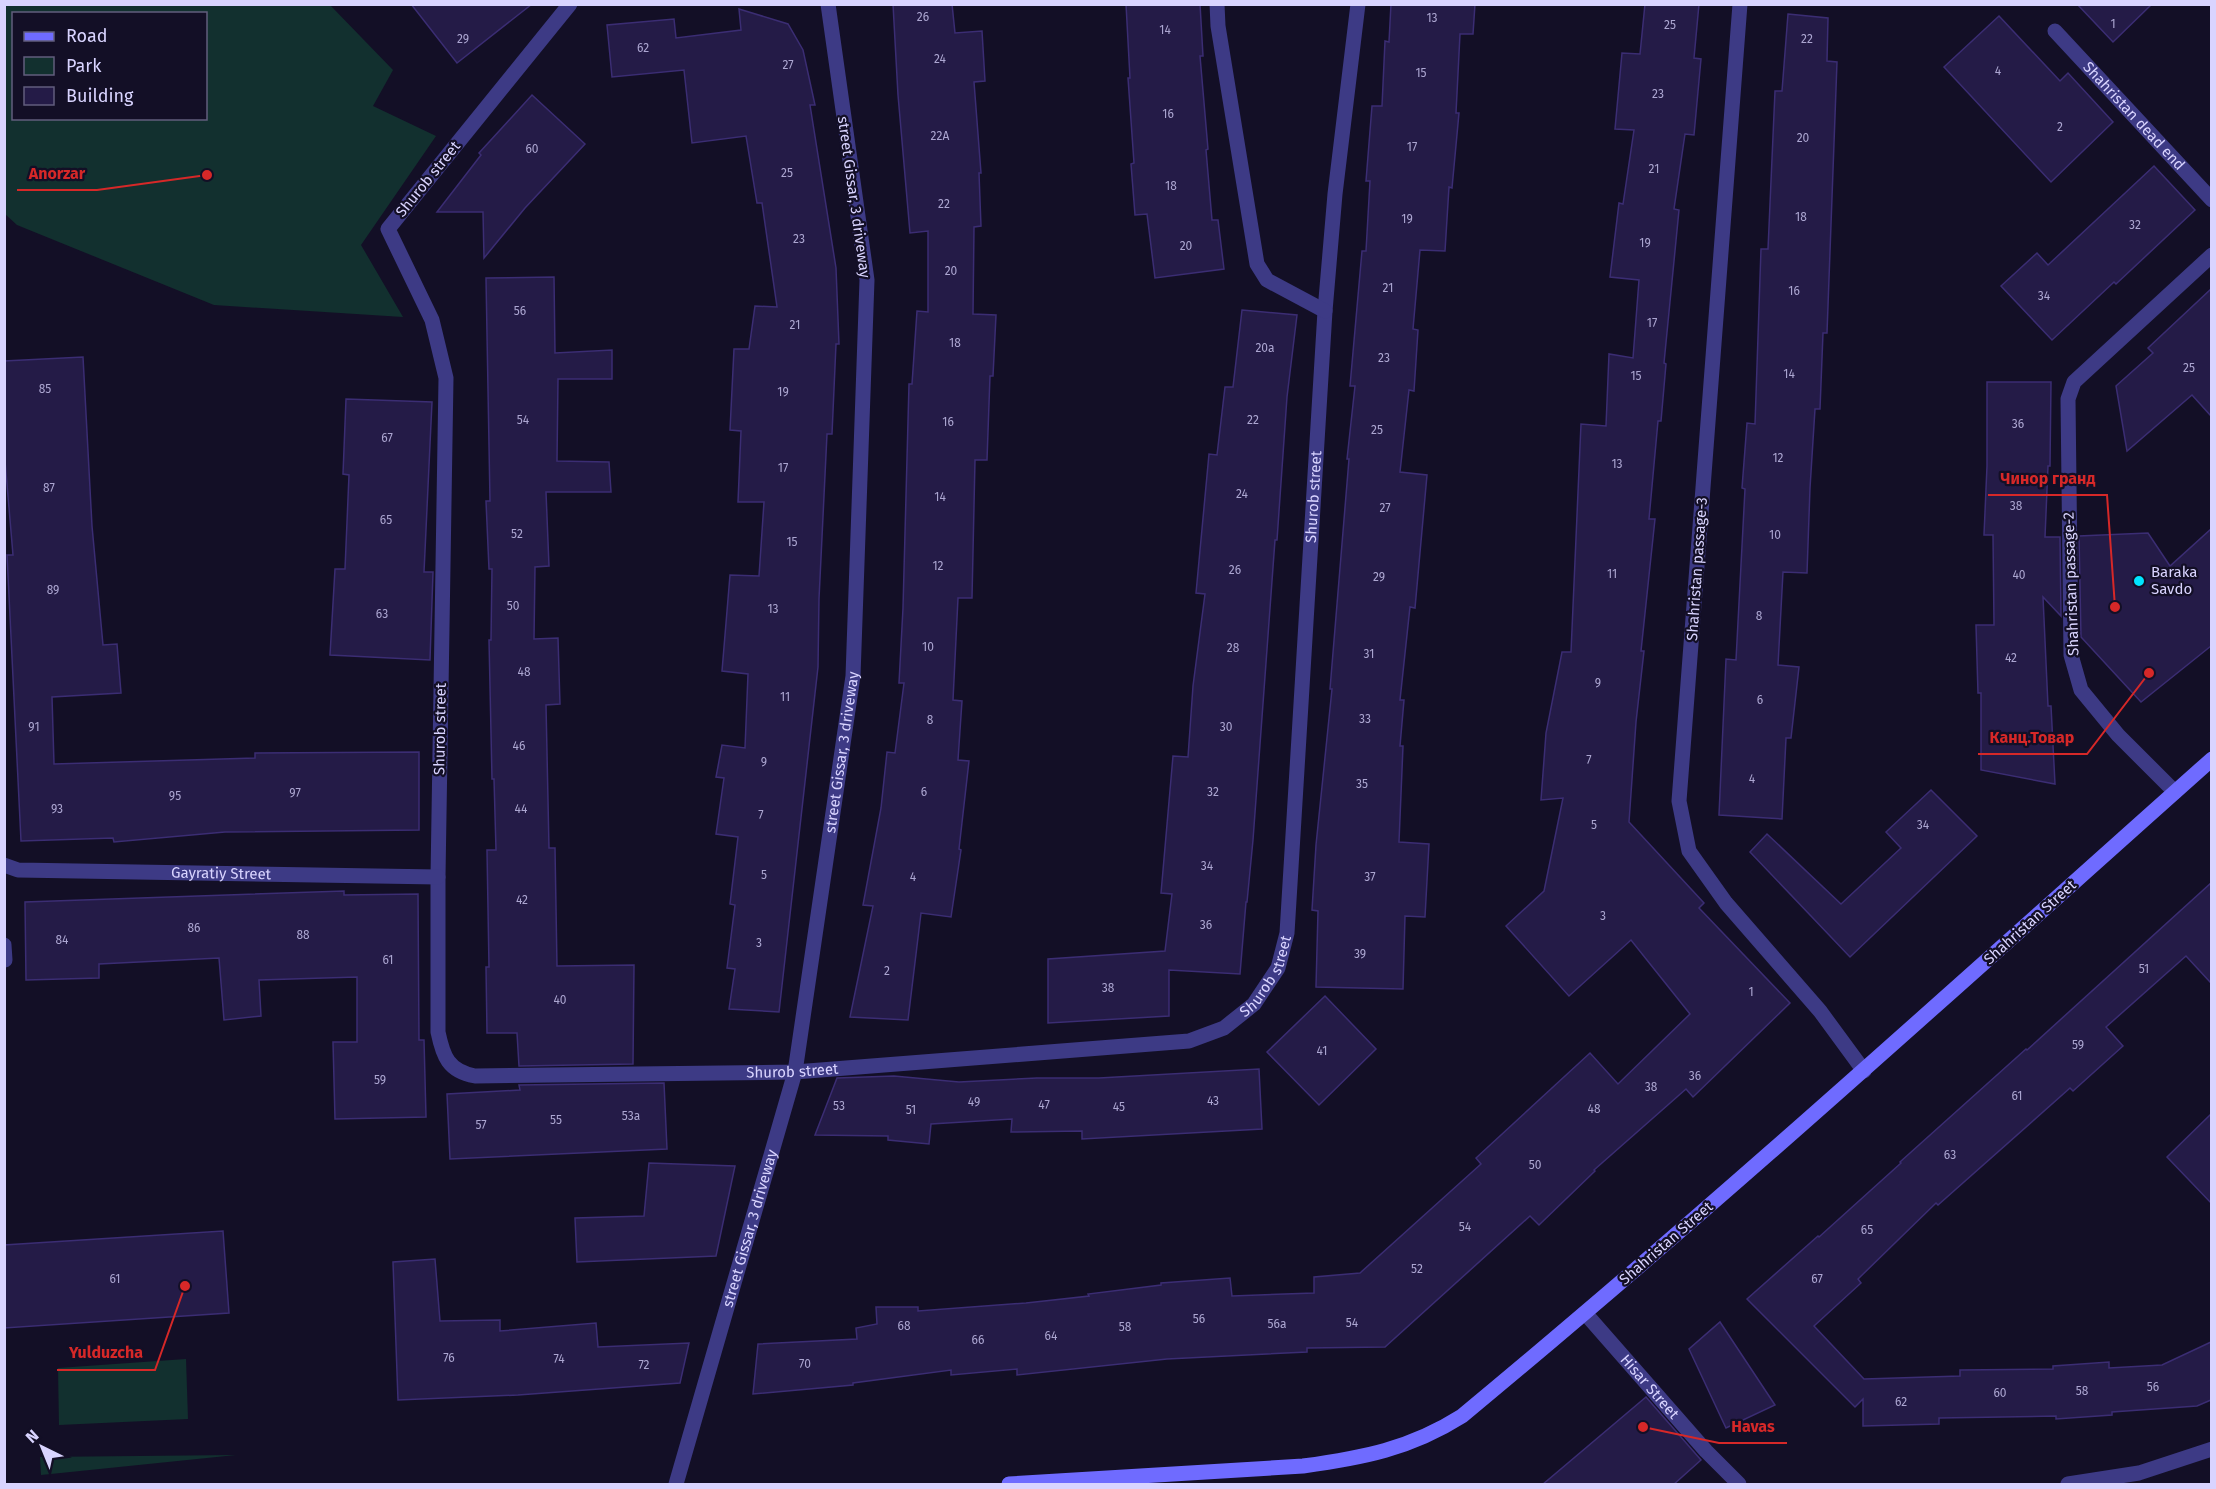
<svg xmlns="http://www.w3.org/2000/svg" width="2216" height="1489" font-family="'Fira Sans',sans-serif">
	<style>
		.green { fill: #12302f; fill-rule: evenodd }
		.building { fill: #241b47; stroke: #3b2d73; stroke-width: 1.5 }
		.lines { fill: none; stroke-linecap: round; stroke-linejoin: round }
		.service { stroke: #3d3a85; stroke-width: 15 }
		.minor { stroke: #3d3a85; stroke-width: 15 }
		.secondary { stroke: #6f6bff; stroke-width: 15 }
		.poi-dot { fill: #00e5ff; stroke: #130f26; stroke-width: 2 }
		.labels { text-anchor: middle; stroke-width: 4.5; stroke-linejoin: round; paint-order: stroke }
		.number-label { font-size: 12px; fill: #aca6d1 }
		.street-label { font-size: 15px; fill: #d9d4ff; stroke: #130f26 }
		.poi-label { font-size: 15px; fill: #d9d4ff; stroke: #130f26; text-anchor: start }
		.leader { fill: none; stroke: #d62828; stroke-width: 2 }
		.callout-dot { fill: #d62828; stroke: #130f26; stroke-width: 2 }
		.callout-label { font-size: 16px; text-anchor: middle; font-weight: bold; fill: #d62828; stroke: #130f26; stroke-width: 4.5; stroke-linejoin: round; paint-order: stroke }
	</style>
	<rect width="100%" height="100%" fill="#130f26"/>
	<g class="green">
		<path d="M5 4 330 5 393 70 373 106 436 136 361 245 403 317 214 305 17 225 5 214ZM14 14H206V118H14Z"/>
		<polygon points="186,1359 188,1419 59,1425 58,1368"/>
		<polygon points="236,1455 41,1475 40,1457"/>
	</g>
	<g class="building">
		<polygon points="411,4 532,4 457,63"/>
		<polygon points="893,4 952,4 955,33 982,31 985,81 974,82 981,173 979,173 981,226 974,227 973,314 996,315 993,376 990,376 987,460 975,460 972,598 958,598 953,700 962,701 958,760 969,761 959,849 961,850 951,917 921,913 908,1020 850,1017 873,906 863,905 881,808 887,752 895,753 904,683 899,683 903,608 909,384 912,384 917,311 928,312 928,231 910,233 898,95"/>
		<polygon points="1126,4 1200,4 1203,56 1200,56 1208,149 1206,150 1212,220 1218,220 1224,269 1155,278 1147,214 1135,215 1131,164 1134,163 1128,78 1130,78"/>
		<polygon points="1391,4 1475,4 1473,34 1460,34 1456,113 1459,113 1452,188 1449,187 1445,251 1420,250 1413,329 1418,330 1414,391 1409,390 1400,472 1427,475 1415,608 1410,607 1400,700 1404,700 1400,746 1403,746 1399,842 1429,844 1425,917 1405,916 1403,989 1316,987 1318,911 1312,910 1316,845 1332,689 1330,689 1349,459 1347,459 1355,386 1350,386 1362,251 1366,251 1370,181 1366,181 1372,106 1382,106 1385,41 1389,42"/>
		<polygon points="1645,4 1699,4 1694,58 1701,59 1694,135 1685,134 1674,209 1679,210 1664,363 1666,364 1661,421 1658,421 1649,519 1655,519 1641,651 1644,651 1636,722 1629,822 1704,903 1699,908 1790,1003 1693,1097 1686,1089 1594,1170 1595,1171 1539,1225 1530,1216 1385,1347 1307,1348 1307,1352 1167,1359 1017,1375 1017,1369 951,1375 951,1370 853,1383 853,1385 753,1394 758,1344 857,1339 856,1328 877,1324 876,1307 918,1307 918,1311 1026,1303 1089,1296 1088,1294 1161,1285 1161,1283 1230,1278 1232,1296 1314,1293 1314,1277 1360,1273 1481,1164 1476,1158 1590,1053 1618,1084 1690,1014 1631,940 1569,996 1506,926 1544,891 1563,798 1541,800 1546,733 1562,652 1571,652 1581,424 1606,426 1609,354 1633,358 1639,280 1610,277 1619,203 1623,204 1634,130 1615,129 1622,53 1640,54"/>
		<polygon points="2077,4 2152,4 2113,42"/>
		<polygon points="739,9 788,24 803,50 815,105 810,105 836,268 839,344 836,344 832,434 827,434 819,599 818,667 779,1012 729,1009 735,969 727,968 735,905 730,904 738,837 716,834 724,778 716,777 722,745 745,748 748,674 722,671 730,575 759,576 764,502 738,502 741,431 730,430 734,349 749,349 755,306 777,307 762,203 757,203 746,136 692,143 684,70 612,77 607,25 674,19 676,38 741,30"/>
		<polygon points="1788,14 1828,18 1827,61 1837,62 1827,333 1823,333 1820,409 1815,409 1810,488 1807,573 1783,572 1778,665 1799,667 1791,738 1786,738 1782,819 1719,815 1726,659 1736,660 1745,489 1742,488 1747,423 1755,424 1761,249 1768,249 1775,91 1782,91"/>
		<polygon points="1999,16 2060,81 2068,73 2113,122 2051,182 1944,67"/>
		<polygon points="532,95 585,144 525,208 484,258 483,212 437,212 481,155 479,153"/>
		<polygon points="2154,166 2195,210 2116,284 2114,282 2052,340 2001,286 2037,253 2048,265"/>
		<polygon points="554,277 555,353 612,350 612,379 558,379 557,461 609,462 611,492 546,492 549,566 535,567 534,639 558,638 560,704 546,705 549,848 555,848 557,966 634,965 633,1064 519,1066 517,1033 487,1033 486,967 489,967 487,850 496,850 494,779 492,779 489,640 491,640 492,569 489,569 486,501 490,501 486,278"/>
		<polygon points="2211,289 2211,416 2192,395 2127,451 2116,386 2153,353 2148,348"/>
		<polygon points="1242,310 1297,315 1287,397 1277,540 1275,540 1253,840 1247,902 1246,902 1240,974 1169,970 1169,1016 1048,1023 1048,959 1165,951 1172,894 1161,893 1173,756 1188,757 1193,686 1205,594 1196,593 1209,454 1217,455 1225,387 1233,387"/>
		<polygon points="83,357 92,526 103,645 117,644 121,693 52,697 54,764 255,758 255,753 419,752 419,830 225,832 114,842 113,838 21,841 7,555 13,555 4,449 4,361"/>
		<polygon points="1987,382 2051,382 2050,466 2048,466 2045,537 2060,537 2061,616 2043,597 2048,706 2051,706 2055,784 1981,770 1981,693 1978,693 1976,625 1994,625 1993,535 1984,535 1987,466"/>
		<polygon points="346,399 432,402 424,572 433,572 430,660 330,655 335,569 345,569 349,475 343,474"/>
		<polygon points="2211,529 2211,646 2141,702 2081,637 2079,536 2148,533 2170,566"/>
		<polygon points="1931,790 1977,836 1850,957 1750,852 1767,834 1841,904 1901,848 1886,832"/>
		<polygon points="2211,883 2211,983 2186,956 2106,1027 2123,1046 2073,1091 2070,1088 1938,1205 1936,1203 1858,1279 1861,1283 1814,1326 1864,1379 1960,1376 1960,1370 2053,1369 2053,1366 2109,1362 2109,1368 2162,1365 2211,1342 2211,1400 2197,1406 2112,1412 2112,1415 2056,1419 2056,1416 1939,1418 1939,1424 1863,1426 1863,1399 1855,1407 1747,1299 1818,1236 1819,1237 1901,1163 1900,1162 2026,1049 2027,1050"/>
		<polygon points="344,891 344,895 418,894 419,1040 424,1040 426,1117 335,1119 333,1042 357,1042 357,977 259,980 261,1016 224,1020 219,958 99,964 99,978 26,980 25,902"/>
		<polygon points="1325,996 1376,1049 1319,1105 1267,1052"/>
		<polygon points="1259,1069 1262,1129 1082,1139 1082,1131 1011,1132 1012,1119 931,1124 929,1144 888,1140 888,1136 815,1135 837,1078 894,1076 959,1082 1037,1078 1099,1078"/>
		<polygon points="664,1083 667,1149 450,1159 447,1094 520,1090 519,1085"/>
		<polygon points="2211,1114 2211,1203 2167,1157"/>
		<polygon points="649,1163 735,1166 716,1256 577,1262 575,1218 644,1216"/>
		<polygon points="223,1231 229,1313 4,1328 4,1245"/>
		<polygon points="435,1259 440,1321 500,1320 500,1331 596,1323 598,1347 689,1343 680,1383 518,1395 398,1400 393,1262"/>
		<polygon points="1720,1322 1775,1405 1726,1428 1689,1349"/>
		<polygon points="1646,1397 1701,1460 1673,1485 1542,1485"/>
	</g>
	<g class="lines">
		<polyline class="service" points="4,945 5,960"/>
		<g class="minor">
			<path id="s1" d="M570 4 388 229 432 320 446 378 438 877V1032C443 1056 448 1071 475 1076L795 1072 1189 1041 1224 1028 1254 1004 1278 968 1287 933 1325 311 1335 194 1358 4"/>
			<polyline points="1217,4 1218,26 1257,264 1267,280 1325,311"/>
			<polyline points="1740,4 1679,801 1689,851 1726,903 1820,1011 1864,1071"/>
			<path id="s2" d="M2055 31 2212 200"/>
			<polyline points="2175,792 2118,735 2081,690 2071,655 2068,399 2074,382 2212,255"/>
			<path id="s3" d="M4 865 18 870 438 877"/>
			<path id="s4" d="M1585 1313 1706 1451 1739 1484"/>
			<path id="s5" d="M676 1484 795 1072 853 676 867 280 828 4"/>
			<polyline points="2068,1484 2139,1473 2212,1449"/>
		</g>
		<path class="secondary" d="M1009 1484 1303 1466C1362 1458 1410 1449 1462 1416 1718 1204 1964 980 2212 759"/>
	</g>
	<circle class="poi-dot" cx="2139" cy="581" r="6"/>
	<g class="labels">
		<g class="number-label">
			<text x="923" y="21">26</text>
			<text x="1432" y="22">13</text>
			<text x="2113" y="28">1</text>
			<text x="1670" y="29">25</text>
			<text x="1165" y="34">14</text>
			<text x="463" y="43">29</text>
			<text x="1807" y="43">22</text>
			<text x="643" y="52">62</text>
			<text x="940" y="63">24</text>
			<text x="788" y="69">27</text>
			<text x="1998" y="75">4</text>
			<text x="1421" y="77">15</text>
			<text x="1658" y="98">23</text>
			<text x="1168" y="118">16</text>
			<text x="2060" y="131">2</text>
			<text x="940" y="140">22A</text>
			<text x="1803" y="142">20</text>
			<text x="1412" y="151">17</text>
			<text x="532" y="153">60</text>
			<text x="1654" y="173">21</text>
			<text x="787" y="177">25</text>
			<text x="1171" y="190">18</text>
			<text x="944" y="208">22</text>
			<text x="1801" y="221">18</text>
			<text x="1407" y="223">19</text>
			<text x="2135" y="229">32</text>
			<text x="799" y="243">23</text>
			<text x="1645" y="247">19</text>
			<text x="1186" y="250">20</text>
			<text x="951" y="275">20</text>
			<text x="1388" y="292">21</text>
			<text x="1794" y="295">16</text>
			<text x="2044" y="300">34</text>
			<text x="520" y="315">56</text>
			<text x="1652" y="327">17</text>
			<text x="795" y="329">21</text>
			<text x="955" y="347">18</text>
			<text x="1265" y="352">20а</text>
			<text x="1384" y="362">23</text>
			<text x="2189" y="372">25</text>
			<text x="1789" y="378">14</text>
			<text x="1636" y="380">15</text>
			<text x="45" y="393">85</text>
			<text x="783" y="396">19</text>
			<text x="523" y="424">54</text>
			<text x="1253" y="424">22</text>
			<text x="948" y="426">16</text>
			<text x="2018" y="428">36</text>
			<text x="1377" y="434">25</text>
			<text x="387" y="442">67</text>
			<text x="1778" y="462">12</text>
			<text x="1617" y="468">13</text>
			<text x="783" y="472">17</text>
			<text x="49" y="492">87</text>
			<text x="1242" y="498">24</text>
			<text x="940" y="501">14</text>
			<text x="2016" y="510">38</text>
			<text x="1385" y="512">27</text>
			<text x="386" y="524">65</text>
			<text x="517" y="538">52</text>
			<text x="1775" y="539">10</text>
			<text x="792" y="546">15</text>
			<text x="938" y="570">12</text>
			<text x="1235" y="574">26</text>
			<text x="1612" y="578">11</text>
			<text x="2019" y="579">40</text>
			<text x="1379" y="581">29</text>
			<text x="53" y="594">89</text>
			<text x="513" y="610">50</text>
			<text x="773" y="613">13</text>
			<text x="382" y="618">63</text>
			<text x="1759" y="620">8</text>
			<text x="928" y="651">10</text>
			<text x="1233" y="652">28</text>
			<text x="1369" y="658">31</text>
			<text x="2011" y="662">42</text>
			<text x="524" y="676">48</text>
			<text x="1598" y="687">9</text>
			<text x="785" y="701">11</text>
			<text x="1760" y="704">6</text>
			<text x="1365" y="723">33</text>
			<text x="930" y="724">8</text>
			<text x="34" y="731">91</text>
			<text x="1226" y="731">30</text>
			<text x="519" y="750">46</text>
			<text x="1589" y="764">7</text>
			<text x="764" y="766">9</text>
			<text x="1752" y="783">4</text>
			<text x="1362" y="788">35</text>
			<text x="924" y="796">6</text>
			<text x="1213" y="796">32</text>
			<text x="295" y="797">97</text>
			<text x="175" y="800">95</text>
			<text x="57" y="813">93</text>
			<text x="521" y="813">44</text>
			<text x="761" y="819">7</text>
			<text x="1594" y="829">5</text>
			<text x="1923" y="829">34</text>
			<text x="1207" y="870">34</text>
			<text x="764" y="879">5</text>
			<text x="913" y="881">4</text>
			<text x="1370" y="881">37</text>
			<text x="522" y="904">42</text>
			<text x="1603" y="920">3</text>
			<text x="1206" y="929">36</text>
			<text x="194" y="932">86</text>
			<text x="303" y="939">88</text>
			<text x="62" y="944">84</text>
			<text x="759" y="947">3</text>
			<text x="1360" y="958">39</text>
			<text x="388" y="964">61</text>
			<text x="2144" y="973">51</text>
			<text x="887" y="975">2</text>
			<text x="1108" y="992">38</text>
			<text x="1751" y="996">1</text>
			<text x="560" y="1004">40</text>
			<text x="2078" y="1049">59</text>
			<text x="1322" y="1055">41</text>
			<text x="1695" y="1080">36</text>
			<text x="380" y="1084">59</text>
			<text x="1651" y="1091">38</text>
			<text x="2017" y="1100">61</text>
			<text x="1213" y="1105">43</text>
			<text x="974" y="1106">49</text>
			<text x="1044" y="1109">47</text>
			<text x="839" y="1110">53</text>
			<text x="1119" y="1111">45</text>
			<text x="1594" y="1113">48</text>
			<text x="911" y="1114">51</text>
			<text x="631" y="1120">53a</text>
			<text x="556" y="1124">55</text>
			<text x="481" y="1129">57</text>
			<text x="1950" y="1159">63</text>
			<text x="1535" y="1169">50</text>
			<text x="1465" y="1231">54</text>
			<text x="1867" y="1234">65</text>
			<text x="1417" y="1273">52</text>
			<text x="115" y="1283">61</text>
			<text x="1817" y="1283">67</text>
			<text x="1199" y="1323">56</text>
			<text x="1352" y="1327">54</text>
			<text x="1277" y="1328">56а</text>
			<text x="904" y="1330">68</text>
			<text x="1125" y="1331">58</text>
			<text x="1051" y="1340">64</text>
			<text x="978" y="1344">66</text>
			<text x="449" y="1362">76</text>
			<text x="559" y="1363">74</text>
			<text x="805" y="1368">70</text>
			<text x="644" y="1369">72</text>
			<text x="2153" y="1391">56</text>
			<text x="2082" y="1395">58</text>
			<text x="2000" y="1397">60</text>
			<text x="1901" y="1406">62</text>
		</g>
		<g class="street-label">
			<text dy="5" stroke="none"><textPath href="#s2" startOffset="116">Shahristan dead end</textPath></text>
			<text transform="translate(428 179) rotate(-51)" y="5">Shurob street</text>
			<text transform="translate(854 197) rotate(82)" y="5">street Gissar, 3 driveway</text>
			<text dy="5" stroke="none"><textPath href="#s1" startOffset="2474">Shurob street</textPath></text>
			<text transform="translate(1697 569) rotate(-86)" y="5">Shahristan passage-3</text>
			<text transform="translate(2071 584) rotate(-92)" y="5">Shahristan passage-2</text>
			<text transform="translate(440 729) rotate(-89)" y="5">Shurob street</text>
			<text dy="5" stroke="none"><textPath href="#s5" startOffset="752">street Gissar, 3 driveway</textPath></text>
			<text dy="5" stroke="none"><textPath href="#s3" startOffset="218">Gayratiy Street</textPath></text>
			<text transform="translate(2030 922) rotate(-42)" y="5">Shahristan Street</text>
			<text dy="5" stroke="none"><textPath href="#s1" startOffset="1988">Shurob street</textPath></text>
			<text dy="5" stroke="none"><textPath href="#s1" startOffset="1484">Shurob street</textPath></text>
			<text dy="5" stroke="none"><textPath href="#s5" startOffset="266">street Gissar, 3 driveway</textPath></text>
			<text transform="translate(1666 1243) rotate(-41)" y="5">Shahristan Street</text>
			<text dy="5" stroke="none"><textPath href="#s4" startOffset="98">Hisar Street</textPath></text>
		</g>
		<g class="poi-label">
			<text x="2151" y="577">Baraka<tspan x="2151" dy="17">Savdo</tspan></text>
		</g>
	</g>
	<path class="leader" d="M207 175L97 190H17M2115 607L2107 495H1988M2149 673L2087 754H1978M185 1286L155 1370H57M1643 1427L1719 1443H1787"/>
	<g class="callout-dot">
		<circle cx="207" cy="175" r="6"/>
		<circle cx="2115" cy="607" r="6"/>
		<circle cx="2149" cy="673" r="6"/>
		<circle cx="185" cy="1286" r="6"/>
		<circle cx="1643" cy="1427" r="6"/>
	</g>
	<g class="callout-label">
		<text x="57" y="179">Anorzar</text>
		<text x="2048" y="484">Чинор гранд</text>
		<text x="2032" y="743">Канц.Товар</text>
		<text x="106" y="1358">Yulduzcha</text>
		<text x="1753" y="1432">Havas</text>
	</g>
	<rect width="2216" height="1489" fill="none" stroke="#d9d4ff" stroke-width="12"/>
	<rect x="12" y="12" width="195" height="108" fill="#130f26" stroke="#625e7d" stroke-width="1.5"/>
	<rect x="24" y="32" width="30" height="9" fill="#6f6bff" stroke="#625e7d" stroke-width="1.5"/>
	<text x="66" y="42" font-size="18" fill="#d9d4ff">Road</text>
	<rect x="24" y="57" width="30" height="18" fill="#12302f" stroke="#625e7d" stroke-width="1.5"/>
	<text x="66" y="72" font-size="18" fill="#d9d4ff">Park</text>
	<rect x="24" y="87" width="30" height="18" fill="#241b47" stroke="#625e7d" stroke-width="1.5"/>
	<text x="66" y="102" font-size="18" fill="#d9d4ff">Building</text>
	<g transform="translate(42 1447) rotate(317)" stroke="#130f26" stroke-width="4.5" paint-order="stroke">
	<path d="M0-4.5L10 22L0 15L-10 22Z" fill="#d9d4ff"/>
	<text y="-9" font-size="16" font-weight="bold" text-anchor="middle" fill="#d9d4ff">N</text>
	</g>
</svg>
